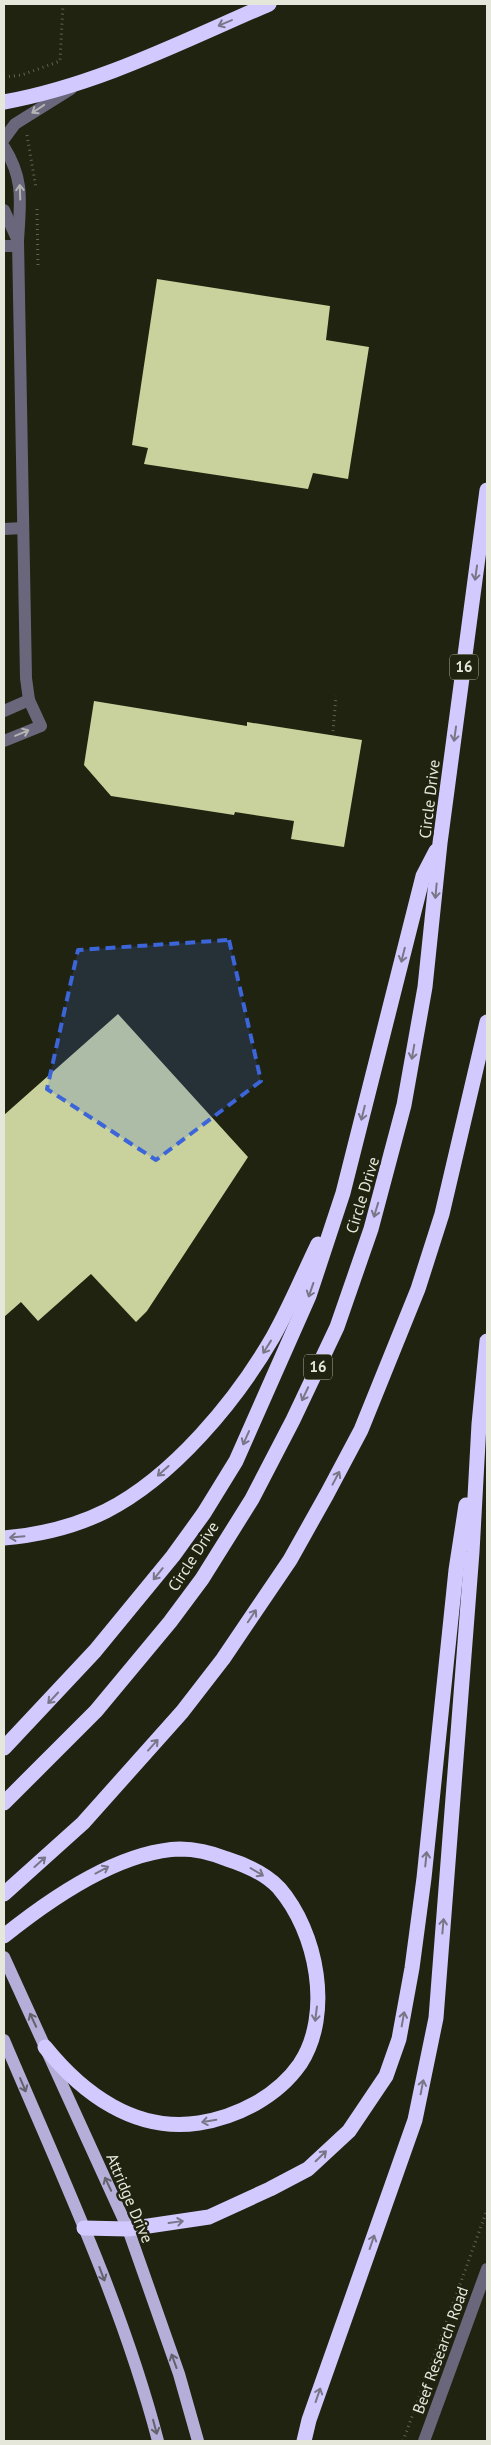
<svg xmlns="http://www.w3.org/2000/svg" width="491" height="2445" font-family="'PT Sans',sans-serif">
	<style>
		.building { fill: #c9d29c }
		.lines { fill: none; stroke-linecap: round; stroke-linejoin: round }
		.path { stroke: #606352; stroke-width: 3; stroke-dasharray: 1 4; stroke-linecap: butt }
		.minor { stroke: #6a677c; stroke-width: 12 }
		.major { stroke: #b4aed9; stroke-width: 12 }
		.highway { stroke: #d2cafe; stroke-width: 15 }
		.oneway { stroke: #797687 }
		.oneway2 { stroke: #b4b4b5 }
		.oneway3 { stroke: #63626a }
		.marked { fill: #3b65d8; fill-opacity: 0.2; stroke: #3b65d8; stroke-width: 4; stroke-dasharray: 10 6; stroke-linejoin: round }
		.labels { text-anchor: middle; stroke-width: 5; stroke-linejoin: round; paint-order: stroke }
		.shield { fill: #202310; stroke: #aaac9e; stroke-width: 1 }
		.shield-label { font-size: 15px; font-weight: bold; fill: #e5e7db }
		.street-label { font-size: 16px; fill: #e5e7db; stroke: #202310 }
	</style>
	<rect width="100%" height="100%" fill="#202310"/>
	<g class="building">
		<polygon points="157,279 330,306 326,340 369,347 348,479 313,473 308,489 144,464 148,448 132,445"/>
		<polygon points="94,701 247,726 247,722 362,740 344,847 291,839 294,821 235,812 234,815 111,796 84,765"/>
		<polygon points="118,1014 248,1157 147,1311 136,1322 91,1274 38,1321 21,1302 4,1317 4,1115"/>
	</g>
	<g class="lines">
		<g class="path">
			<polyline points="4,77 22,75 60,61 63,4"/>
			<polyline points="27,135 36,188"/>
			<polyline points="37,209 38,266"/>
			<polyline points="333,731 336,696"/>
			<polyline points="419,2413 414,2411 487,2210"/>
			<polyline points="403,2441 414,2411"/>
		</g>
		<g class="minor">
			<polyline points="4,139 15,124 71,89"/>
			<path d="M4 147C25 180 20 203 18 241L26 678 29 700 41 726 4 741"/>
			<polyline points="4,210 18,241"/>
			<polyline points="4,246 18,246"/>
			<polyline points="4,529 23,528"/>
			<polyline points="4,711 29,700"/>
			<polyline points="424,2441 487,2269"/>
		</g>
		<g class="major">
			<polyline points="4,1957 128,2229 179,2374 198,2441"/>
			<path d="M4 2040C60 2172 122 2303 158 2441"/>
		</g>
		<g class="highway">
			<path d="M4 102C98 85 183 41 269 4"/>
			<path d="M4 1538C39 1535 74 1527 106 1511 173 1477 236 1401 273 1337 290 1307 303 1275 318 1244"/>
			<polyline points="4,1748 95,1651 173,1556 204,1513 236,1461 309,1296 343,1193 423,876 436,851"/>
			<polyline points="4,1803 96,1711 170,1622 202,1579 252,1499 293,1420 337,1327 371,1229 404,1105 425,987 440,843 487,490"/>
			<polyline points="4,1894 83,1823 182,1712 223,1659 290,1560 327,1494 361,1430 418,1289 442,1214 487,1022"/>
			<path d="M4 1936C50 1899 119 1851 180 1849 197 1849 212 1853 227 1859 246 1865 265 1873 279 1888 317 1932 333 2014 300 2064 277 2097 237 2117 199 2123 135 2133 82 2093 45 2047"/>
			<polyline points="84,2228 128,2229 209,2217 270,2189 308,2169 349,2131 386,2076 399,2039 412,1968 424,1878 456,1570 466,1505"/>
			<polyline points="304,2441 309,2420 415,2120 436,2018 472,1552 479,1424 487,1341"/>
		</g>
	</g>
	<defs><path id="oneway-shaft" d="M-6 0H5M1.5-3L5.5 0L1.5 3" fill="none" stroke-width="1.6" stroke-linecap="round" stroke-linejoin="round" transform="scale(1.25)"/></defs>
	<g class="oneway">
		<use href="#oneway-shaft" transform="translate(225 23) rotate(157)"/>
		<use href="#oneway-shaft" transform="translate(476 573) rotate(98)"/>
		<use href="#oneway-shaft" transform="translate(455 734) rotate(98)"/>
		<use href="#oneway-shaft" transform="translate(436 891) rotate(95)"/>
		<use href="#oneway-shaft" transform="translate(403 955) rotate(104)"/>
		<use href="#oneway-shaft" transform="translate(413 1052) rotate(100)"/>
		<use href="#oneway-shaft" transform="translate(363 1113) rotate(104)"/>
		<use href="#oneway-shaft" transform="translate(376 1210) rotate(107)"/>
		<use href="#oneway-shaft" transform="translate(311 1290) rotate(109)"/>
		<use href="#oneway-shaft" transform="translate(267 1347) rotate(122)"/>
		<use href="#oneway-shaft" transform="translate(305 1394) rotate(115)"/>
		<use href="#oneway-shaft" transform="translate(246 1438) rotate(114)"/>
		<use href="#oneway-shaft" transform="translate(163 1471) rotate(138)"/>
		<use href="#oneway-shaft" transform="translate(336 1478) rotate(-62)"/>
		<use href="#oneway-shaft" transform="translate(17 1537) rotate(175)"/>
		<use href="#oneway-shaft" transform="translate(158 1574) rotate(129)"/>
		<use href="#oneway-shaft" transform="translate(252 1616) rotate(-56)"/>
		<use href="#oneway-shaft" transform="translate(53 1698) rotate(133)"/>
		<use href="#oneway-shaft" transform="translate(153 1745) rotate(-48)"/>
		<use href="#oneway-shaft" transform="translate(426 1859) rotate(-84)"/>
		<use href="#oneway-shaft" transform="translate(40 1862) rotate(-42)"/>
		<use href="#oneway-shaft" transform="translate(102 1870) rotate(-28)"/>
		<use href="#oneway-shaft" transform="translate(257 1872) rotate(31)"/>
		<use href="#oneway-shaft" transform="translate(443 1926) rotate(-85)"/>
		<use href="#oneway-shaft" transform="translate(316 2014) rotate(97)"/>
		<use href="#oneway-shaft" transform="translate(403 2019) rotate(-80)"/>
		<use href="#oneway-shaft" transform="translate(422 2087) rotate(-79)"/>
		<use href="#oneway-shaft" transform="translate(209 2121) rotate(170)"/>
		<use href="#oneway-shaft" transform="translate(321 2156) rotate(-44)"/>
		<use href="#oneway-shaft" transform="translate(176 2222) rotate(-8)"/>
		<use href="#oneway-shaft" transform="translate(372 2242) rotate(-71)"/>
		<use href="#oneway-shaft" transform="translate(318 2395) rotate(-71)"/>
	</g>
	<g class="oneway2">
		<use href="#oneway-shaft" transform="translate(38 109) rotate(146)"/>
		<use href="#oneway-shaft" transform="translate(20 192) rotate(-92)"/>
		<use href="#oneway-shaft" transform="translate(22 733) rotate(-23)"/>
	</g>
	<g class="oneway3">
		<use href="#oneway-shaft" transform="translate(33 2020) rotate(-115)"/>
		<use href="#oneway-shaft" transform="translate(23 2085) rotate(67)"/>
		<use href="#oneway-shaft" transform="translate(108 2184) rotate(-115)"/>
		<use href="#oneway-shaft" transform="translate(102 2274) rotate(69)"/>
		<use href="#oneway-shaft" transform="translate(174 2361) rotate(-110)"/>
		<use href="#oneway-shaft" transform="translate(155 2427) rotate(75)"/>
	</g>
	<path class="marked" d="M229 940 261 1081 156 1160 47 1089 78 950Z"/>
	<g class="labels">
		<g class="shield">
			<rect x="450" y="654.5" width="28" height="25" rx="4"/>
			<rect x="304" y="1354.5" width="28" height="25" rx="4"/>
		</g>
		<g class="shield-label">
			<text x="464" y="672">16</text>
			<text x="318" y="1372">16</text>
		</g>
		<g class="street-label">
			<text transform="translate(429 799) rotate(-83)" y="6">Circle Drive</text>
			<text transform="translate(362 1195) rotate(-73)" y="6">Circle Drive</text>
			<text transform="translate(193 1556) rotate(-57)" y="6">Circle Drive</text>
			<text transform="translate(130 2198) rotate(67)" y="6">Attridge Drive</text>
			<text transform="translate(440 2350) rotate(-70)" y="6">Beef Research Road</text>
		</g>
	</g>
	<rect width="491" height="2445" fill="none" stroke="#e5e7db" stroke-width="10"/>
</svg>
